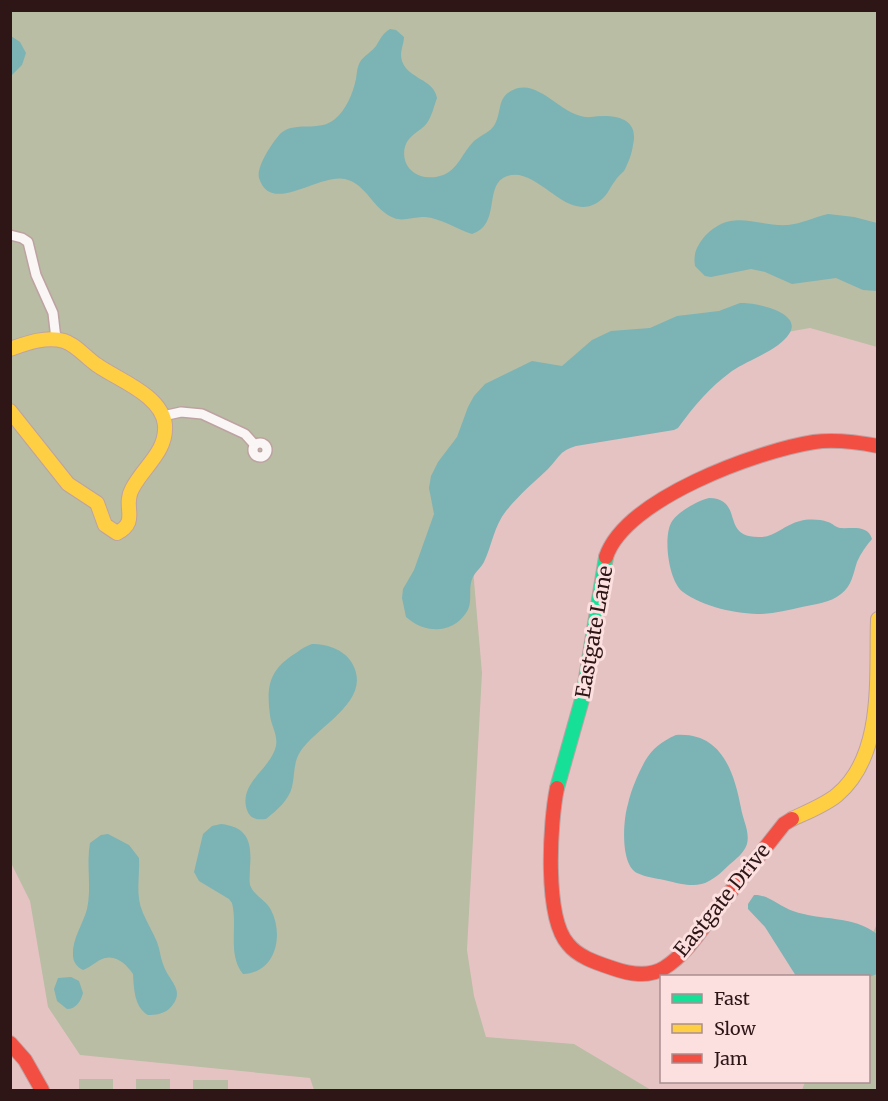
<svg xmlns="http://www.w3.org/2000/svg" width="888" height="1101" font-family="Merriweather,serif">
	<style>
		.green { fill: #b9bda4 }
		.water { fill: #7cb3b5 }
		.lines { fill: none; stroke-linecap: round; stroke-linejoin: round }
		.street-casing { stroke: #bea2a2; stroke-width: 12 }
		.fast-casing { stroke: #bea2a2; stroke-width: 16 }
		.slow-casing { stroke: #bea2a2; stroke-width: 16 }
		.jam-casing { stroke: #bea2a2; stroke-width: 16 }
		.street { stroke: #fbf6f6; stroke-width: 9 }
		.fast { stroke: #16e098; stroke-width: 14 }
		.slow { stroke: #ffcf43; stroke-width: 14 }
		.jam { stroke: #f24e42; stroke-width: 14 }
		.labels { text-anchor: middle; stroke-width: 6; stroke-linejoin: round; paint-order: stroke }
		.street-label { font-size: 20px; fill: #2e1617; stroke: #fce0e0 }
	</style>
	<rect width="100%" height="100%" fill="#e6c3c3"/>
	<g class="green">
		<polygon points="11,11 877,11 877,347 810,328 592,367 471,546 482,673 467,950 474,996 486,1037 574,1044 651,1090 314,1090 310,1078 80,1055 48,1007 30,901 11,863"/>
		<polygon points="877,924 877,1090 802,1090 805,1082 868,1082 868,976 853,976"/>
		<rect x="79" y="1079" width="34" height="11"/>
		<rect x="136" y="1079" width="34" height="11"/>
		<rect x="193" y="1080" width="35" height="10"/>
	</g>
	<g class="water">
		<path d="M390 29 396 30 404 37C404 44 399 53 402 61 408 79 434 79 437 98 434 106 432 116 427 123 423 129 415 132 410 138 402 146 402 162 411 170 418 177 427 178 436 177 458 173 460 155 474 141 481 135 491 132 495 124 502 111 497 97 513 90 540 77 563 120 591 117 611 114 640 116 633 145 632 153 628 164 624 171 621 174 617 177 615 181 610 187 608 194 602 199 567 230 536 159 503 178 485 189 500 225 472 234 457 229 440 218 425 217 414 216 404 222 394 218 373 210 367 184 345 179 318 173 271 216 259 178 256 167 272 143 280 134 294 120 319 133 335 119 346 110 353 93 356 79 357 73 357 67 360 62 364 55 372 52 376 46 381 38 382 34 390 29Z"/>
		<polygon points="11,36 20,42 26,53 22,65 11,76"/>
		<path d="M828 214 854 217 877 223V291L863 290 836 278 792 284 765 272 751 269 711 277 705 276 695 266C693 253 697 246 705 236 732 207 756 227 788 225 801 224 815 217 828 214Z"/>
		<path d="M740 303C754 302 804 312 789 334 779 350 748 360 732 371 710 387 694 406 678 428L674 430 576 446C559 451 560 457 548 469 534 482 518 496 506 511 494 526 492 545 484 562 481 568 476 571 473 577 467 588 474 602 466 613 452 634 425 634 406 617L402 598 403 589 414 570 434 514 429 488 431 476 438 462 457 437 468 407 474 396 485 384 532 361 562 366 592 340 611 331 650 328 677 316 719 311Z"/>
		<path d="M709 498C746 499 718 539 762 537 776 536 786 524 800 521 808 519 819 519 828 522 832 523 835 527 840 528 851 529 868 524 872 539 866 546 861 553 857 562 853 574 852 586 841 594 830 603 815 604 802 607 789 610 776 613 762 614 737 614 703 607 683 592 669 582 663 539 671 523 677 512 697 501 709 498Z"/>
		<path d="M312 644C326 644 344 649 352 663 374 701 316 726 300 752 293 763 295 775 292 787 289 800 276 811 266 819 257 820 250 819 247 810 238 783 271 769 276 746 278 734 271 726 270 715 266 685 270 669 296 653 301 649 306 646 312 644Z"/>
		<path d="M676 735C721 732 734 771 741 808 743 820 750 832 747 844 744 853 736 859 729 865 705 889 696 888 664 880 655 878 645 877 637 873 620 864 623 820 628 804 631 790 638 774 645 761 652 749 662 741 676 735Z"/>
		<path d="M221 824C248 827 252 842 250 867 250 873 249 879 250 885 254 896 266 900 271 910 284 935 276 973 243 974 227 954 238 926 232 903L229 899 199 881 194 872 203 834 212 826Z"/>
		<path d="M108 834 129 845 139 858C140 877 135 895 143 913 147 923 153 932 157 942 160 949 160 957 163 964 168 981 188 991 169 1009 163 1014 155 1015 148 1015 134 1007 134 988 133 974 127 965 117 955 105 958 97 960 91 967 83 970 77 967 73 962 73 955 72 939 83 924 87 909 92 888 86 865 90 843L101 835Z"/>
		<path d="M754 895C768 894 780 907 793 911 821 921 853 915 877 934V974L869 977 796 976 765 927 748 909V904Z"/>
		<path d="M71 977 79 981 83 993C81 1001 76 1009 67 1009L57 1001 54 989 58 978Z"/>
	</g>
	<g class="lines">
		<defs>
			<g id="street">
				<polyline points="10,235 22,238 28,242 36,275 53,313 56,339"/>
				<polyline points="163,416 181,412 202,414 245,434 254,444"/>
				<circle cx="260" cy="450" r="7"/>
			</g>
			<polyline id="fast" points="557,788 583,696 606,557"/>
			<g id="slow">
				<path d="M10 349C27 343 46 336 64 341 77 345 86 358 97 365 118 380 162 395 165 425 167 452 143 467 132 489 122 507 140 521 117 533L105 525 97 503 68 484 10 411"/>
				<path d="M792 819C807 812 825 805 837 795 885 755 876 675 878 619"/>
			</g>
			<g id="jam">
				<path d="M606 557C625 499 757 451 814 442 835 439 857 442 878 446"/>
				<path d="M557 788C550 822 544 917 568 944 578 957 597 963 612 968 629 974 648 978 664 968 685 955 699 933 713 914 737 884 760 854 784 824L792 819"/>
				<polyline points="10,1043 25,1060 42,1090"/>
			</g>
		</defs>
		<use href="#street" class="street-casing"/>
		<use href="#fast" class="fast-casing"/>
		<use href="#slow" class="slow-casing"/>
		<use href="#jam" class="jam-casing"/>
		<use href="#street" class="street"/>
		<use href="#fast" class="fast"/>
		<use href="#slow" class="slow"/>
		<use href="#jam" class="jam"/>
	</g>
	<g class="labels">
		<g class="street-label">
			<text transform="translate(594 632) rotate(-80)" y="7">Eastgate Lane</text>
			<text transform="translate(722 900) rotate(-51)" y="7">Eastgate Drive</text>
		</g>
	</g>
	<rect width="888" height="1101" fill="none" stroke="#2e1617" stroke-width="24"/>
	<rect x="660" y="975" width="210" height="108" fill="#fce0e0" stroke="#aa8f90" stroke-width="1.5"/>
	<rect x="672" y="994" width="30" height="9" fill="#16e098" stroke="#aa8f90" stroke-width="1.5"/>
	<text x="714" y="1005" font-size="18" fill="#2e1617">Fast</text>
	<rect x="672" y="1024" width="30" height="9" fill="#ffcf43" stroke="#aa8f90" stroke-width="1.5"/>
	<text x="714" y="1035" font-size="18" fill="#2e1617">Slow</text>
	<rect x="672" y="1054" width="30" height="9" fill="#f24e42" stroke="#aa8f90" stroke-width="1.5"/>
	<text x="714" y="1065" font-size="18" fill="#2e1617">Jam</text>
</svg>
